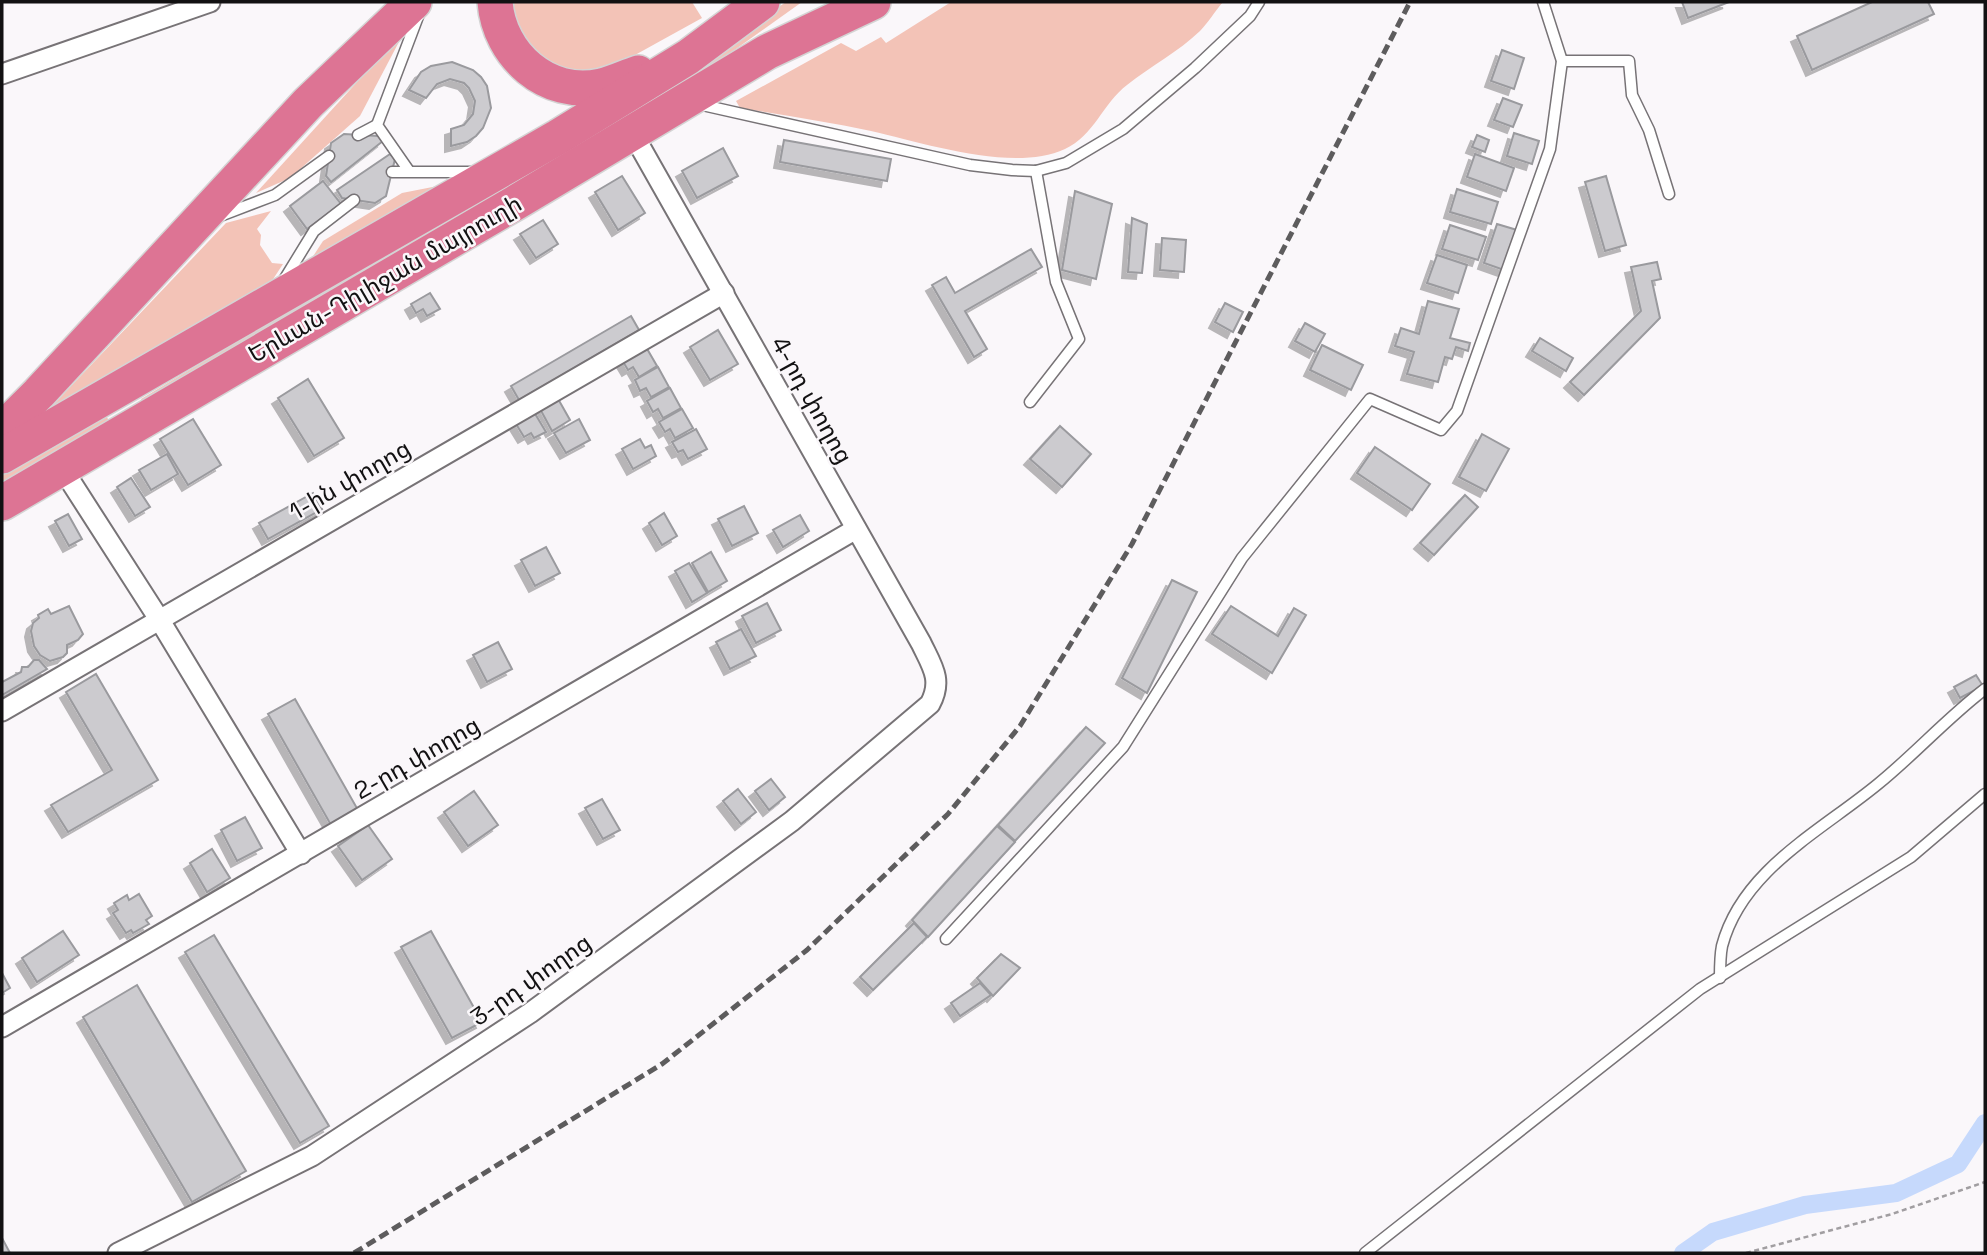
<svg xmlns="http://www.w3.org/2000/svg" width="1987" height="1255" font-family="'Space Grotesk','Noto Sans Armenian',sans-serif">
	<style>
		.green { fill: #f3c3b7 }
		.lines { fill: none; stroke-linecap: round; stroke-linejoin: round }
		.canal { stroke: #c6d9fc; stroke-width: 18 }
		.building { fill: #cccbcf; stroke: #9a9a9e; stroke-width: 2; filter: url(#shadow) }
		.lane-casing { stroke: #777376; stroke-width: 13 }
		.street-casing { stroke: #777376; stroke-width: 23 }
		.highway-casing { stroke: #d4d4d4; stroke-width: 38 }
		.path { stroke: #a19ea1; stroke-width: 2.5; stroke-dasharray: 5 3.5; stroke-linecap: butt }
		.lane { stroke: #fff; stroke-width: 10 }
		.street { stroke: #fff; stroke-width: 19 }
		.highway { stroke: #dd7494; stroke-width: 35 }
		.rail { stroke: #5d5c5d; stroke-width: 5; stroke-dasharray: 10 5; stroke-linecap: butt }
		.labels { text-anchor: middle; stroke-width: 5; stroke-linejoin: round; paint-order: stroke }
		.street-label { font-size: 24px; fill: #121112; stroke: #faf7fa }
	</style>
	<defs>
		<filter id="shadow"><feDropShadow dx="-6" dy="6" stdDeviation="0" flood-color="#0004"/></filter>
	</defs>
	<rect width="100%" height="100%" fill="#faf7fa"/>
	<g class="green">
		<polygon points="512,2 692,2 702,18 606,71 596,74 545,65 517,30"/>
		<polygon points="786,2 802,2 705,71 600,137 591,131"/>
		<path d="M951 2H1223C1215 11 1208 23 1200 31 1178 52 1151 66 1127 85 1103 103 1094 136 1065 149 1013 173 925 143 871 131 828 122 784 115 740 108L736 101 841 43 856 51 881 37 886 43Z"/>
		<polygon points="399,36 401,38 360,116 290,178 256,193"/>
		<polygon points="546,157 551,165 145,407 141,399"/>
		<polygon points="463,181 297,281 323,241 402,193"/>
		<polygon points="271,211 257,229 261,235 260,245 272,263 283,264 260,299 35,424 226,223"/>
		<polygon points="105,414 111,424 2,487 2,473"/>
	</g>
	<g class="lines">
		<polyline class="canal" points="1683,1253 1713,1232 1805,1205 1896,1193 1958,1164 1985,1123"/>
	</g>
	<g class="building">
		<polygon points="1682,2 1729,2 1688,18"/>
		<polygon points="1872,2 1928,2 1934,14 1812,70 1797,36"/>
		<polygon points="1502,50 1524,58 1514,89 1491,81"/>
		<polygon points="452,62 473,70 481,77 487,86 491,108 483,128 476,136 467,142 451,146 451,129 464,125 473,114 475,101 469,88 464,83 450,79 437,84 426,98 409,90 421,72 431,66"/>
		<polygon points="1503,98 1522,105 1513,127 1494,120"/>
		<polygon points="1514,133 1539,141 1532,164 1507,156"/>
		<polygon points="344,134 378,136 383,141 331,182 326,176 331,143"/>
		<polygon points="1477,135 1489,140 1485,152 1472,147"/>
		<polygon points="784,140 891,159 887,181 780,162"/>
		<polygon points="723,148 738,176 697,198 682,171"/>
		<polygon points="390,154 395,159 386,196 375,203 342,198 337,190"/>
		<polygon points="1475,154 1514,168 1506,191 1467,177"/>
		<polygon points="622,176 645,213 618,230 595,192"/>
		<polygon points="1606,176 1626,245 1605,251 1585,182"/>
		<polygon points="323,181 341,204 307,229 290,206"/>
		<polygon points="1457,189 1498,202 1491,224 1450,212"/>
		<polygon points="1075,191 1112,204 1096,279 1062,270"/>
		<polygon points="1132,218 1147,224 1142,273 1128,272"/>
		<polygon points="543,220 558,244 536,258 520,234"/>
		<polygon points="1497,224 1517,230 1504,270 1484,263"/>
		<polygon points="1450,225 1486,237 1478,260 1442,249"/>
		<polygon points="1162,238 1186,240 1184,272 1160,270"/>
		<polygon points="1031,249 1042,267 965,311 987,349 974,357 932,285 946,277 955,293"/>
		<polygon points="1437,255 1467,265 1458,293 1427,283"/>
		<polygon points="1657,262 1661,279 1652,281 1660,318 1584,395 1570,382 1641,311 1631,267"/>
		<polygon points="430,293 440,309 427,316 423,309 416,313 411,304"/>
		<polygon points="1428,301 1459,309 1450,338 1470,343 1468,351 1456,347 1452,359 1445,357 1438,382 1407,374 1414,352 1395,346 1401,328 1419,334"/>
		<polygon points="1225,303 1243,312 1233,332 1215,322"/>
		<polygon points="631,316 639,330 519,400 511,386"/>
		<polygon points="1305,323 1325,334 1315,352 1295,341"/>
		<polygon points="718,330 738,364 710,380 690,347"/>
		<polygon points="1540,338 1573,358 1566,371 1532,351"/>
		<polygon points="1322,345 1363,365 1351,390 1310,370"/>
		<polygon points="646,347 657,366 639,377 633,367 628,370 622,360"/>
		<polygon points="658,367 669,387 651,397 646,388 640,391 635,380"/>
		<polygon points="308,379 344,438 314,456 278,398"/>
		<polygon points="670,388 681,408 663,418 658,409 653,412 647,401"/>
		<polygon points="557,397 570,420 552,431 539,407"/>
		<polygon points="682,409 693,428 675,438 670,429 665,432 659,422"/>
		<polygon points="534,412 546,432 534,438 531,433 524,437 513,419"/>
		<polygon points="193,419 221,465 188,485 160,439"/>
		<polygon points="579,419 590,440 566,453 554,433"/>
		<polygon points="1060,426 1091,454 1062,487 1030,459"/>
		<polygon points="696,429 707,449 688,459 683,450 678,452 672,442"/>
		<polygon points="1482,434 1509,449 1486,491 1459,477"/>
		<polygon points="640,439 645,448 651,445 656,456 633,469 622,449"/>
		<polygon points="1375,447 1430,484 1412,510 1357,473"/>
		<polygon points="167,454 178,474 151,490 139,470"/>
		<polygon points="131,478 150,507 135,516 117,487"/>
		<polygon points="313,493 322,509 268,539 259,523"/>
		<polygon points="1465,495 1478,507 1434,555 1420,543"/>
		<polygon points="744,506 758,533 732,546 718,519"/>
		<polygon points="664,513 677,536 662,545 649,523"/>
		<polygon points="68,514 82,539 69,546 55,521"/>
		<polygon points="800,515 809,531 783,547 773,530"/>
		<polygon points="546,547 560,573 535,586 521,560"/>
		<polygon points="711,552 727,581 708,592 692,563"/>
		<polygon points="689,563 707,593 692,602 675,571"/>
		<polygon points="1172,580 1197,592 1147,693 1122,678"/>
		<polygon points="767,603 781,630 756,643 742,616"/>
		<polygon points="69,606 83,634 78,640 67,645 67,653 63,657 50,661 40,655 34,646 31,631 33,623 39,618 38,615 48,609 51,614"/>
		<polygon points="1231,606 1278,636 1294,608 1306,615 1272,673 1212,634"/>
		<polygon points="741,629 756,656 730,669 716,642"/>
		<polygon points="498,642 512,669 487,682 473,655"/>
		<polygon points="34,660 39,660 47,669 2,695 2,682 21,672 22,667 28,667"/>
		<polygon points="96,674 158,780 68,832 51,805 112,770 66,692"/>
		<polygon points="1976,675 1983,686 1960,698 1954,687"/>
		<polygon points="295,699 358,810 331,825 268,714"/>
		<polygon points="1086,727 1105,743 1015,841 998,825"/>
		<polygon points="771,779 785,797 769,810 755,791"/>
		<polygon points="738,789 756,812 741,824 723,801"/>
		<polygon points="474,791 498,825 468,846 444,812"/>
		<polygon points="602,799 620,830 603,839 585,808"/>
		<polygon points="245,817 262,848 237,861 221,830"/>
		<polygon points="368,825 392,859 362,880 338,846"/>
		<polygon points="997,826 1015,842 928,937 912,920"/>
		<polygon points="212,849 230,878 207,892 190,863"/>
		<polygon points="139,894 152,916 146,920 149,924 133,933 131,930 126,933 113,913 118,910 114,903 127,895 129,900"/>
		<polygon points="914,923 927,937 873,990 860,977"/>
		<polygon points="63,931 79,955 37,982 22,958"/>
		<polygon points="431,931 482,1022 452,1038 401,947"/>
		<polygon points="214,935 329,1126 300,1143 185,952"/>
		<polygon points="1001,954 1020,968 993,996 977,978"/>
		<polygon points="2,973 10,988 2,993"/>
		<polygon points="980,983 991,995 960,1016 951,1003"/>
		<polygon points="137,985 246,1171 192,1202 83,1017"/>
		<polygon points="2,1238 10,1253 2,1253"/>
	</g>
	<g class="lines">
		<defs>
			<g id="lane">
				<polyline points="1562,61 1629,61 1632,95 1649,130 1669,194"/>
				<polyline points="698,104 970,165 1012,170 1036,171 1066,163 1123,129 1195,68 1250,16 1259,2"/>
				<polyline points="358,135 377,125"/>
				<polyline points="409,171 377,125 419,14"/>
				<polyline points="392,172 472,172"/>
				<polyline points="220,216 275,195 329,156"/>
				<polyline points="284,280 314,231 354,200"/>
				<polyline points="1030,402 1079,339 1056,282 1036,171"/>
				<polyline points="946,939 1123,747 1242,558 1370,399 1441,430 1457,411 1550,149 1562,61 1543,2"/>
				<path d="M1720 978C1720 968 1720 956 1722 946 1742 870 1821 831 1878 784 1915 754 1947 718 1985 689"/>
				<polyline points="1365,1253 1700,989 1911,857 1985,794"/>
			</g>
			<g id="street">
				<polyline points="2,74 210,2"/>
				<polyline points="62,468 159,619 301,854"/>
				<polyline points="2,711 724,293"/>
				<polyline points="2,1027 856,529"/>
				<path d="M118 1253 312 1156 530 1013 792 821 930 704C943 680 932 666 921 643L633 134"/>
			</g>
			<g id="highway">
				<path d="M495 2C499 55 547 98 601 86 614 83 626 77 638 73"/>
				<polyline points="2,430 39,393 308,103 414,2"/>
				<polyline points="2,456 558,137 688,57 762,2"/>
				<polyline points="2,503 515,203 767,52 873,2"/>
			</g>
		</defs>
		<use href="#lane" class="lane-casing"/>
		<use href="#street" class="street-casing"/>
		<use href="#highway" class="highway-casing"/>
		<polyline class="path" points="1746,1253 1892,1214 1985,1182"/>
		<use href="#lane" class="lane"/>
		<use href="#street" class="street"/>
		<use href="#highway" class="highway"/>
		<polyline class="rail" points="354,1253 662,1064 807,950 948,814 1020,726 1132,544 1410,2"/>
	</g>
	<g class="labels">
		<g class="street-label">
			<text transform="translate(385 279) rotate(-30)" y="8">Երևան-Դիլիջան մայրուղի</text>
			<text transform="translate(812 400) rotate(61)" y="8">4-րդ փողոց</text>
			<text transform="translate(350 480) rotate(-30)" y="8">1-ին փողոց</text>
			<text transform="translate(417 758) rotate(-30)" y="8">2-րդ փողոց</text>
			<text transform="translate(531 980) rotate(-35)" y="8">3-րդ փողոց</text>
		</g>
	</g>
	<rect width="1987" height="1255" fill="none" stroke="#121112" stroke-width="7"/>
</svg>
